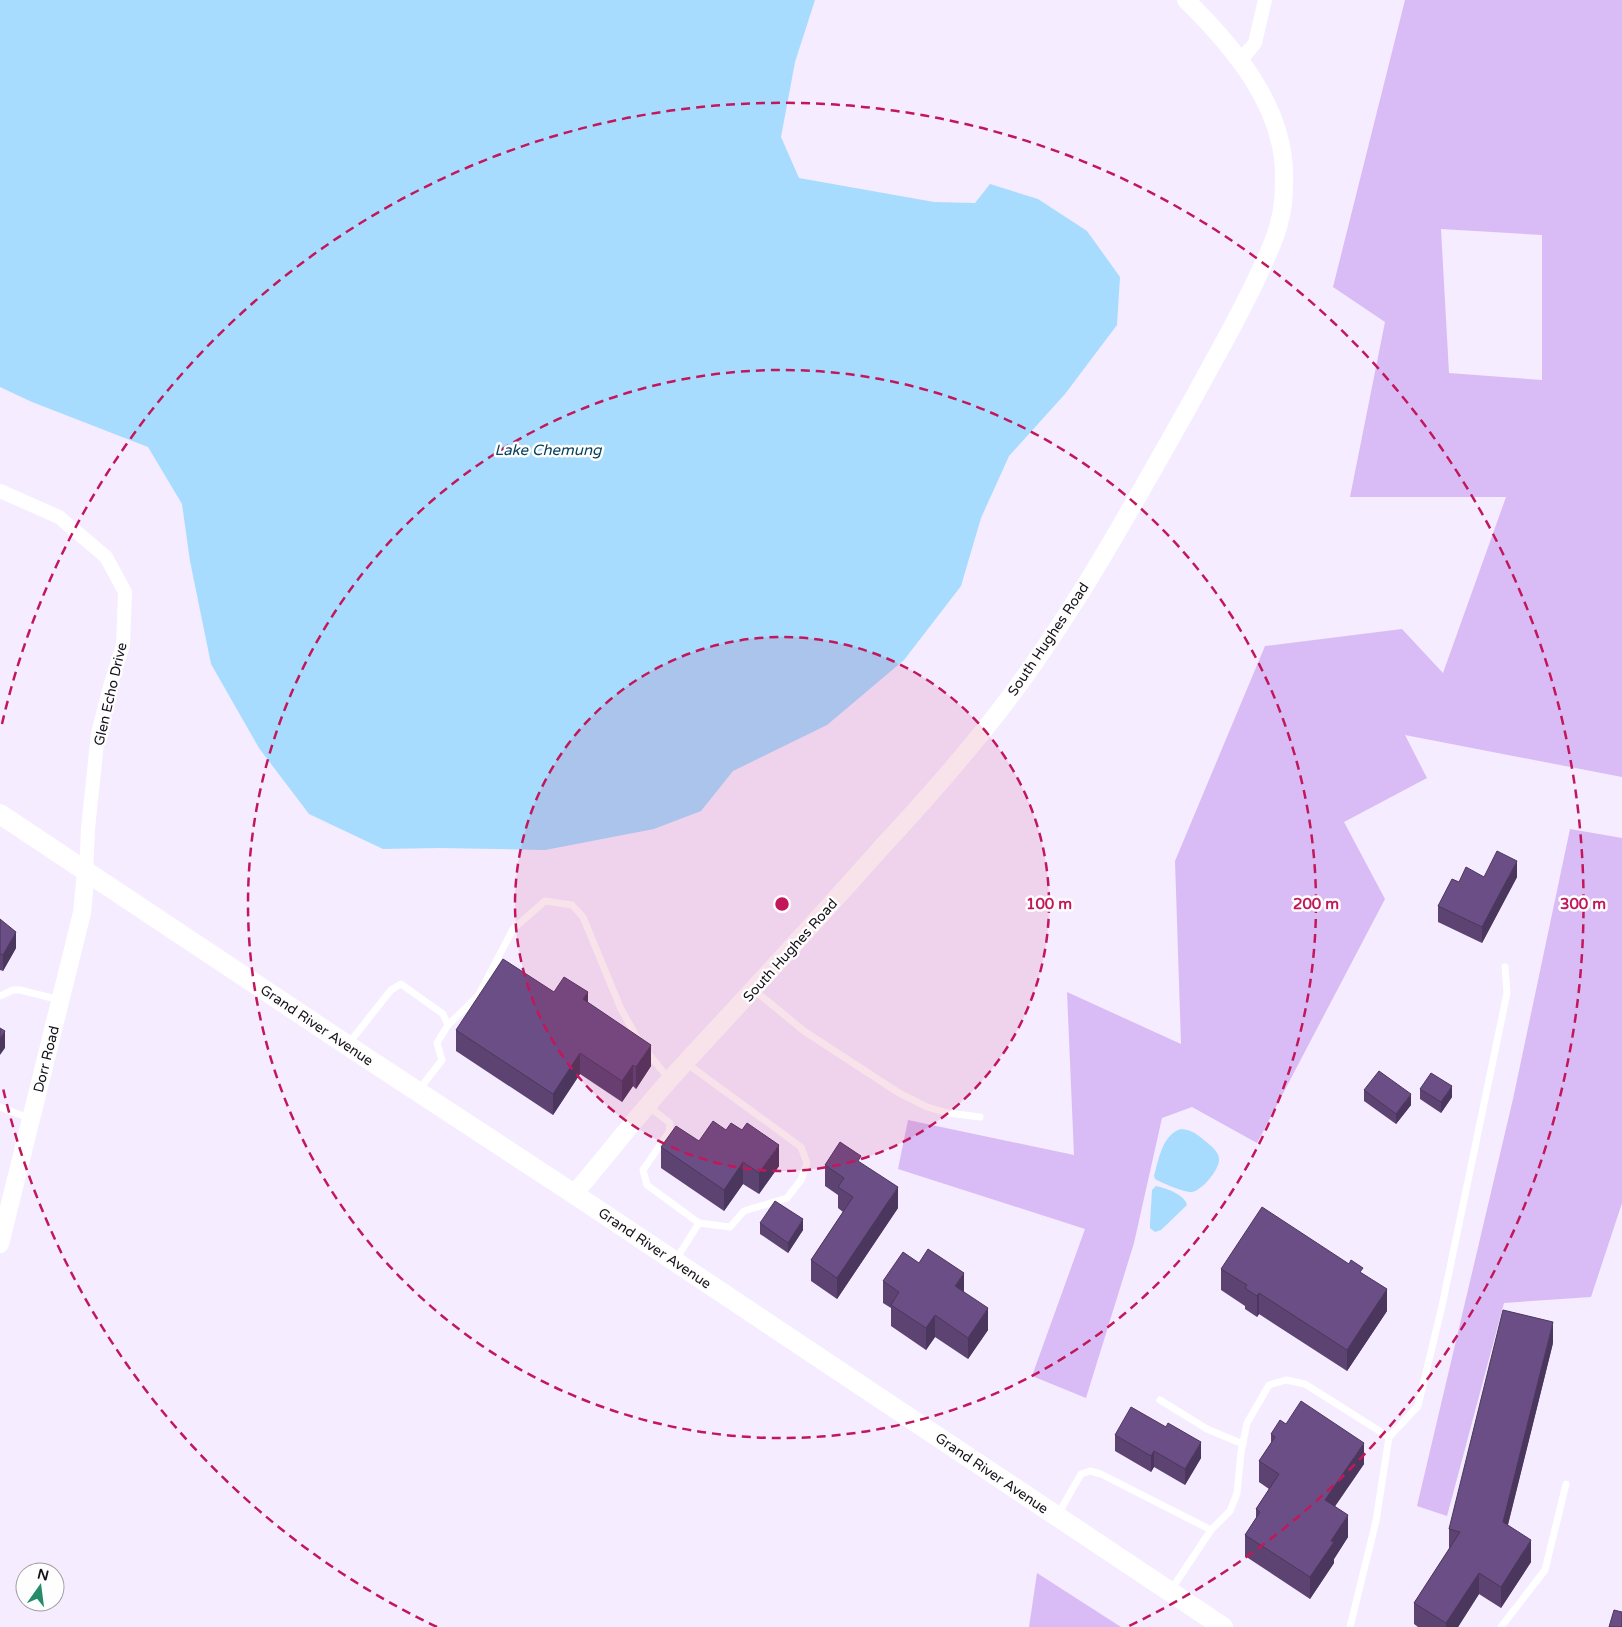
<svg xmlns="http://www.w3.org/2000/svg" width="1622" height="1627" font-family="'Varela Round',sans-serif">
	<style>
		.green { fill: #d9bcf5; fill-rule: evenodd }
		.water { fill: #a7dcff }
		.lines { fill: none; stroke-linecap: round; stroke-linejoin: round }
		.service { stroke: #fff; stroke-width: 7 }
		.minor { stroke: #fff; stroke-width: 14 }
		.tertiary { stroke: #fff; stroke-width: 18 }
		.secondary { stroke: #fff; stroke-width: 20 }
		.wall { fill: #5c4372 }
		.shaded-wall { fill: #4b375d }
		.building { fill: #6b4e85; stroke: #4b375d }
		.ring { fill: none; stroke: #c2185b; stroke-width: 2.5; stroke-dasharray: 9 6 }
		.labels { text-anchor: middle; stroke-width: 5; stroke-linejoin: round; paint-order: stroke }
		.street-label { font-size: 14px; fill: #151119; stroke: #fefefe }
		.water-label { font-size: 15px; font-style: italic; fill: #08415d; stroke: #fefefe }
		.centre { fill: #c2185b; stroke: #fefefe; stroke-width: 2.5 }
		.ring-label { font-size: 15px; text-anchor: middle; font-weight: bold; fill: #c2185b; stroke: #fefefe; stroke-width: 5; stroke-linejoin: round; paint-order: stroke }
	</style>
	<rect width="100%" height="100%" fill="#f5ecff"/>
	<g class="green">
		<path d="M1405 0H1622V777L1405 735 1427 778 1344 822 1385 899 1257 1143 1192 1107 1162 1118 1134 1243 1086 1398 1032 1376 1085 1229 898 1169 908 1120 1074 1155 1067 992 1181 1044 1175 861 1265 646 1402 629 1443 673 1506 497H1350L1385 322 1333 287ZM1441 229 1542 235V380L1449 373Z"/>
		<polygon points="1570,829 1622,838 1622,1203 1591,1297 1504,1303 1447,1516 1417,1506 1513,1099"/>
		<polygon points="1037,1573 1121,1627 1029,1627"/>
	</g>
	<g class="water">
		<polygon points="0,0 815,0 795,62 781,137 799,178 934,202 975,203 990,184 1038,199 1087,231 1120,277 1117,325 1065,394 1009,456 981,518 961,586 904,660 827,725 733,771 701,811 654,829 545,850 439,848 383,849 309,814 259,748 211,664 190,561 182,504 148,447 32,402 0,387"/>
		<path d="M1181 1129C1192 1130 1197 1134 1205 1141 1210 1145 1218 1151 1219 1158 1221 1168 1201 1192 1191 1192 1183 1192 1162 1183 1155 1179L1154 1176C1159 1159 1162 1135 1181 1129Z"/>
		<path d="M1156 1186C1166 1188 1185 1195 1187 1205L1161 1230 1155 1232 1150 1228V1224L1152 1190Z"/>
	</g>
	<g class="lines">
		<g class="service">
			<polyline points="754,990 804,1031 899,1093 927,1107 948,1113 980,1117"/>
			<polyline points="0,996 13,990 20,990 60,1000"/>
			<polyline points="448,1025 478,996 513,929 545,901 572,905 583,917 621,1009 639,1041"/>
			<polyline points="349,1043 391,990 401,984 443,1014 448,1025 437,1043 442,1060 418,1091"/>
			<polyline points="647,1052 670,1080"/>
			<polyline points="648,1106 670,1123 669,1132 643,1170 647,1185 699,1223"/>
			<polyline points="0,1107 31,1119"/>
			<polyline points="675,1261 699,1223 730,1227 744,1211 787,1198 801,1180 807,1163 801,1147 686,1063"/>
			<polyline points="1160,1400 1207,1429 1243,1444"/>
			<polyline points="1057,1516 1081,1474 1090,1471 1101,1474 1211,1530"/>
			<polyline points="1171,1590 1211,1530 1230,1511 1237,1493 1241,1452 1247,1423 1269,1385 1286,1380 1305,1384 1389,1437"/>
			<polyline points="1350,1627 1376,1521 1389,1437 1418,1406 1442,1306 1507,993 1505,967"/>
			<polyline points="1501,1627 1545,1570 1566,1484"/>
		</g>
		<g class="minor">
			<polyline points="1240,61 1255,43 1265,0"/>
			<polyline points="0,491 59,517 106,557 125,592 123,645 111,683 98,733 88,829 86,872"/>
		</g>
		<g class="tertiary">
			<path d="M574 1194C607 1155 639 1114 673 1076 743 1000 813 925 881 848 921 805 960 761 996 715 1073 616 1133 505 1194 397 1217 354 1242 312 1262 267 1269 251 1277 236 1280 219 1284 205 1284 190 1284 175 1284 106 1233 46 1186 0"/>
			<polyline points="0,1244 82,913 86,872"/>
		</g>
		<polyline class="secondary" points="0,814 365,1057 574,1194 1223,1627"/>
	</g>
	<g class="wall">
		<polygon points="1484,877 1517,877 1482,943 1438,922 1438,906 1459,882"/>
		<polygon points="0,919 16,948 3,971 0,970"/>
		<polygon points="554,992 588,1003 651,1066 636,1089 633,1086 622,1102 580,1074 553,1115 456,1051 456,1030"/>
		<polygon points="1420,1089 1452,1097 1441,1113 1420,1099"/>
		<polygon points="1364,1090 1411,1105 1396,1124 1364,1101"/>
		<polygon points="726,1130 779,1166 759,1194 743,1184 724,1211 661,1168 661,1147 699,1141"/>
		<polygon points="861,1163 898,1208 837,1299 811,1281 811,1260 843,1212 838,1208 838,1195 825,1186 825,1165"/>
		<polygon points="760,1223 803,1230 788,1253 760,1234"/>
		<polygon points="1221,1269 1363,1274 1387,1311 1347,1371 1259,1314 1257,1317 1245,1309 1245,1306 1221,1290"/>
		<polygon points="883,1281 964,1292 988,1330 968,1359 935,1337 926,1350 891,1326 891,1308 883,1303"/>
		<polygon points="1553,1343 1508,1525 1531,1562 1501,1608 1479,1594 1458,1627 1418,1627 1414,1624 1414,1603 1449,1549 1449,1529"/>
		<polygon points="1286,1424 1364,1464 1335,1506 1348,1537 1334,1559 1334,1563 1310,1599 1245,1556 1245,1535 1256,1518 1256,1509 1269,1489 1259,1482 1259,1461 1271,1443 1271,1434"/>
		<polygon points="1115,1435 1201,1458 1185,1485 1154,1467 1151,1472 1115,1451"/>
	</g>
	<g class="shaded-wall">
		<polygon points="1517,861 1517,877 1482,943 1482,927"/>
		<polygon points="16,932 16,948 3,971 3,955"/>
		<polygon points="588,992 588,1014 583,999"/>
		<polygon points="5,1031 5,1048 0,1055 0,1039"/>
		<polygon points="651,1045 651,1066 636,1089 636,1067"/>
		<polygon points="580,1053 580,1074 553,1115 553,1094"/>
		<polygon points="633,1065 633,1086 622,1102 622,1081"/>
		<polygon points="1452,1086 1452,1097 1441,1113 1441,1102"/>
		<polygon points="1411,1094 1411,1105 1396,1124 1396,1114"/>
		<polygon points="779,1145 779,1166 759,1194 759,1173"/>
		<polygon points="743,1162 743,1184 724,1211 724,1190"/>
		<polygon points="898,1187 898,1208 837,1299 837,1278"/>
		<polygon points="803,1219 803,1230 788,1253 788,1243"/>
		<polygon points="964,1273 964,1295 955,1286"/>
		<polygon points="1387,1289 1387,1311 1347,1371 1347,1350"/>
		<polygon points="1259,1293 1259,1314 1257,1317 1257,1296"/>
		<polygon points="988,1308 988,1330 968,1359 968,1338"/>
		<polygon points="935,1315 935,1337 926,1350 926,1328"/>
		<polygon points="1553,1322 1553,1343 1503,1544 1503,1522"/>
		<polygon points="1201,1442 1201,1458 1185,1485 1185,1469"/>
		<polygon points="1364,1443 1364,1464 1325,1521 1325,1500"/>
		<polygon points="1154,1451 1154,1467 1151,1472 1151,1456"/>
		<polygon points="1348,1515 1348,1537 1334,1559 1334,1563 1310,1599 1310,1577 1331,1541"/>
		<polygon points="1531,1540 1531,1562 1501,1608 1501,1587"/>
		<polygon points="1479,1573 1479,1594 1458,1627 1446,1627 1446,1623"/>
	</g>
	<g class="building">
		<polygon points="1497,851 1517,861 1482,927 1438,906 1452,879 1459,882 1466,867 1484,877"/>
		<polygon points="0,919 16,932 3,955 0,954"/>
		<polygon points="503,959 554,992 564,977 588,992 583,999 651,1045 636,1067 633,1065 622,1081 580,1053 553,1094 456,1030"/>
		<polygon points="0,1028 5,1031 0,1039"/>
		<polygon points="1379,1071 1411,1094 1396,1114 1364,1090"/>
		<polygon points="1431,1073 1452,1086 1441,1102 1420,1089"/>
		<polygon points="713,1121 726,1130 731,1123 742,1130 747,1123 779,1145 759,1173 743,1162 724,1190 661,1147 676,1126 699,1141"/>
		<polygon points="840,1142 861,1156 858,1161 898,1187 837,1278 811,1260 853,1197 838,1187 844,1178 825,1165"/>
		<polygon points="775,1201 803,1219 788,1243 760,1223"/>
		<polygon points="1262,1207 1349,1264 1351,1260 1363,1268 1360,1272 1387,1289 1347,1350 1259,1293 1257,1296 1245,1288 1247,1285 1221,1269"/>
		<polygon points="928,1249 964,1273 955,1286 988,1308 968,1338 935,1315 926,1328 891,1305 899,1292 883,1281 903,1252 919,1263"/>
		<polygon points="1503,1310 1553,1322 1503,1522 1531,1540 1501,1587 1479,1573 1446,1623 1414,1603 1460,1532 1449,1529"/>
		<polygon points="1301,1401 1364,1443 1325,1500 1348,1515 1331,1541 1334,1542 1310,1577 1245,1535 1260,1512 1256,1509 1279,1474 1259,1461 1275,1437 1271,1434 1280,1420 1286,1424"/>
		<polygon points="1131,1407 1166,1427 1168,1423 1201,1442 1185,1469 1154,1451 1151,1456 1115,1435"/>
		<polygon points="1614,1610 1622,1612 1622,1627 1609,1627"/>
	</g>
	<circle cx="782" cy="904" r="267" fill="#c2185b" fill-opacity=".12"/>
	<g class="ring">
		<circle cx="782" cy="904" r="267"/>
		<circle cx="782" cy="904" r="534"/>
		<path d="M437 1627A801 801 0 0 1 2 1084M2 724A801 801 0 1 1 1127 1627"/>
	</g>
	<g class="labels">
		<g class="street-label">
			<text transform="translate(1048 639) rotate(-56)" y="5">South Hughes Road</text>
			<text transform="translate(110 694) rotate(-77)" y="5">Glen Echo Drive</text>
			<text transform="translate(790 950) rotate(-48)" y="5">South Hughes Road</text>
			<text transform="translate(317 1025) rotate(34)" y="5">Grand River Avenue</text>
			<text transform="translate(46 1059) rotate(-76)" y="5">Dorr Road</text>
			<text transform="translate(655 1248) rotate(34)" y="5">Grand River Avenue</text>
			<text transform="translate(992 1473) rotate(34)" y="5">Grand River Avenue</text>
		</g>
		<g class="water-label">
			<text x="548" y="455">Lake Chemung</text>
		</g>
	</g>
	<circle cx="782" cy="904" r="8" class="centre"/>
	<g class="ring-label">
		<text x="1049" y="909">100 m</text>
		<text x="1316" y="909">200 m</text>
		<text x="1583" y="909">300 m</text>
	</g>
	<g transform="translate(40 1587) rotate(14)"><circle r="24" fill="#fefefe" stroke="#a19fa2"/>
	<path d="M0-4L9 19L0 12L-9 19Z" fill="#258c69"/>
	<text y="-8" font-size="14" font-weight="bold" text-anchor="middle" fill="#151119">N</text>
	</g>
</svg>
